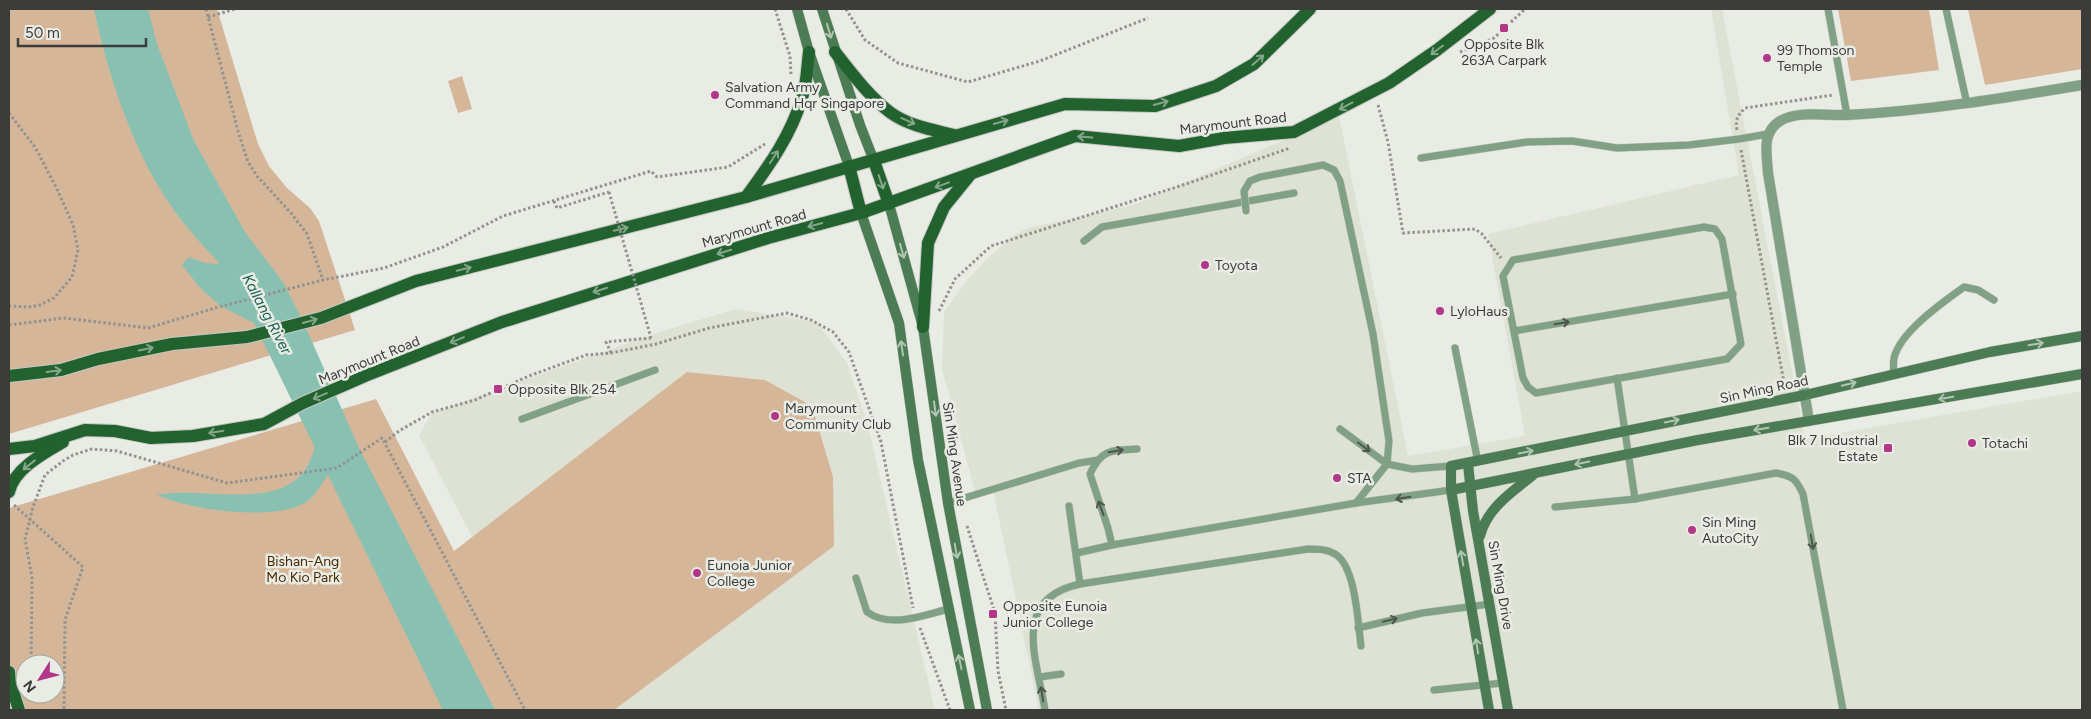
<svg xmlns="http://www.w3.org/2000/svg" width="2091" height="719" font-family="Figtree,sans-serif">
	<style>
		.built { fill: #dee2d4 }
		.green { fill: #d5b699; fill-rule: evenodd }
		.water { fill: #88c1b1 }
		.lines { fill: none; stroke-linecap: round; stroke-linejoin: round }
		.lane-casing { stroke: #c6c8c3; stroke-width: 8 }
		.street-casing { stroke: #c6c8c3; stroke-width: 11 }
		.secondary-casing { stroke: #c6c8c3; stroke-width: 11 }
		.primary-casing { stroke: #c6c8c3; stroke-width: 14 }
		.path { stroke: #92938f; stroke-width: 3; stroke-dasharray: 2.5 2.5; stroke-linecap: butt }
		.lane { stroke: #80a184; stroke-width: 7 }
		.street { stroke: #80a184; stroke-width: 10 }
		.secondary { stroke: #4c7c53; stroke-width: 10 }
		.primary { stroke: #21622f; stroke-width: 12 }
		.lane-bridge-casing { stroke: #c6c8c3; stroke-width: 8; stroke-linecap: butt }
		.path-bridge { stroke: #92938f; stroke-width: 3; stroke-dasharray: 2.5 2.5; stroke-linecap: butt }
		.lane-bridge { stroke: #80a184; stroke-width: 7 }
		.oneway { stroke: #b2c4b2 }
		.oneway2 { stroke: #85a68a }
		.oneway3 { stroke: #4d564c }
		.poi-dot { fill: #b23789; stroke: #e9ebe5; stroke-width: 2 }
		.labels { text-anchor: middle; stroke-width: 5; stroke-linejoin: round; paint-order: stroke }
		.poi-label { font-size: 14px; fill: #3c3d3a; stroke: #e9ebe5; text-anchor: start }
		.street-label { font-size: 14px; fill: #3c3d3a; stroke: #e9ebe5 }
		.park-label { font-size: 14px; fill: #4d2a00; stroke: #e9ebe5 }
		.water-label { font-size: 15px; font-style: italic; fill: #196152; stroke: #e9ebe5 }
	</style>
	<rect width="100%" height="100%" fill="#e9ebe5"/>
	<g class="built">
		<polygon points="1711,9 1722,9 1805,439 2082,391 2082,710 1039,710 993,490 976,495 942,369 944,312 968,279 989,257 1013,236 1028,228 1133,205 1339,116 1408,456 1525,436 1488,234 1739,175"/>
		<polygon points="736,309 817,322 847,363 867,422 935,710 562,710 419,435 432,413 659,332"/>
	</g>
	<g class="green">
		<polygon points="9,9 217,9 258,144 269,166 287,188 310,208 319,221 355,330 9,434"/>
		<polygon points="1838,9 1929,9 1939,70 1851,81"/>
		<polygon points="1968,9 2082,9 2082,69 1985,85"/>
		<polygon points="462,76 472,109 458,113 448,81"/>
		<path d="M687 372 765 380 812 406 833 477 834 546 614 710H9V508L376 399 454 551ZM25 664H55V694H25Z"/>
	</g>
	<path class="water" d="M94 9H148L157 44 194 141 245 232 283 282 302 319 359 448 495 710H443L328 475C321 485 315 497 303 504 269 521 191 510 157 495 198 486 264 508 298 478 307 471 311 458 315 448L254 323 222 307 201 289 182 265 189 257 205 263 220 264C199 241 177 218 162 192 129 139 107 70 94 9Z"/>
	<g class="lines">
		<defs>
			<g id="lane">
				<polyline points="1828,9 1847,115"/>
				<polyline points="1946,9 1967,104"/>
				<polyline points="1421,158 1527,142 1572,141 1617,148 1689,145 1739,139 1768,134"/>
				<polygon points="1704,227 1715,229 1722,239 1741,344 1727,359 1536,393 1528,387 1523,378 1503,276 1513,260"/>
				<polyline points="1084,241 1102,227 1294,193"/>
				<polyline points="1514,331 1733,294"/>
				<polyline points="1455,348 1478,462"/>
				<path d="M1893 373C1894 369 1893 363 1894 358 1900 332 1943 302 1964 287L1978 290 1994 300"/>
				<polyline points="1617,378 1635,499"/>
				<polyline points="522,419 655,370"/>
				<polyline points="1340,429 1387,464 1412,469 1451,466"/>
				<polyline points="948,503 1079,463 1098,460"/>
				<polyline points="1356,503 1387,464 1389,441 1373,334"/>
				<polyline points="1069,506 1080,584"/>
				<path d="M1555 507 1635 499 1776 473C1793 476 1796 479 1803 494L1843 710"/>
				<path d="M1112 545 1108 528 1090 474C1101 449 1112 450 1137 449"/>
				<polyline points="1077,553 1112,545 1356,503 1451,490"/>
				<path d="M856 578 867 612C891 629 923 615 949 609"/>
				<polyline points="1358,628 1422,613 1490,604"/>
				<polyline points="1040,677 1061,674"/>
				<polyline points="1434,690 1503,683"/>
				<path d="M1045 710C1037 659 1010 599 1080 584L1308 549C1317 549 1327 549 1335 554 1356 566 1358 624 1361 646"/>
			</g>
			<path id="street" d="M1809 421 1768 173C1767 154 1761 133 1780 121 1799 110 1826 116 1847 115 1926 111 2004 98 2082 85"/>
			<g id="secondary">
				<polyline points="797,9 809,52 849,166"/>
				<polyline points="822,9 860,125 874,161"/>
				<polyline points="889,204 923,327 948,503 987,710"/>
				<polyline points="861,213 899,323 918,460 970,710"/>
				<polyline points="1468,464 1473,511 1508,710"/>
				<polyline points="1451,490 1698,440 2082,374"/>
				<path d="M1480 536C1487 508 1512 492 1533 475"/>
				<polyline points="1489,710 1451,490 1451,466 1805,395 1990,352 2082,336"/>
			</g>
			<g id="primary">
				<path d="M835 52C852 73 869 97 891 113 909 126 934 130 954 135"/>
				<polyline points="874,161 889,204"/>
				<polyline points="849,166 861,213"/>
				<path d="M746 197C769 166 791 135 802 98 807 84 807 67 809 52"/>
				<polyline points="923,327 928,243 944,207 970,175"/>
				<polyline points="9,376 61,370 98,359 172,344 247,337 321,318 416,281 746,197 1065,104 1155,106 1216,86 1254,64 1310,9"/>
				<polyline points="9,449 35,446 85,430 115,431 151,438 193,436 264,424 303,403 365,376 502,322 768,238 861,213 1075,136 1179,146 1224,138 1294,132 1389,83 1437,50 1490,9"/>
				<path d="M9 492C14 469 44 453 63 442"/>
				<polyline points="9,672 10,682 19,710"/>
			</g>
		</defs>
		<use href="#lane" class="lane-casing"/>
		<use href="#street" class="street-casing"/>
		<use href="#secondary" class="secondary-casing"/>
		<use href="#primary" class="primary-casing"/>
		<g class="path">
			<polyline points="206,9 238,131 248,162 257,176 291,213 307,234 323,280"/>
			<polyline points="775,9 790,56 791,75"/>
			<polyline points="846,9 865,40 898,63 968,82 1040,61 1148,18"/>
			<polyline points="208,17 235,9"/>
			<polyline points="1460,52 1494,38 1525,9"/>
			<polyline points="1378,105 1388,142 1403,233 1475,229 1482,234 1501,258"/>
			<polyline points="9,113 35,147 56,187 73,225 78,250 72,277 54,298 40,305 29,307 9,306"/>
			<path d="M1737 130C1735 119 1738 115 1745 108L1833 95"/>
			<polyline points="1741,150 1785,388"/>
			<polyline points="554,201 557,208 609,192"/>
			<polyline points="939,311 955,279 991,246 1186,184 1290,148"/>
			<polyline points="9,325 64,318 148,328 215,308 323,280 384,268 443,247 503,216 651,171 657,177 728,167 765,144"/>
			<polyline points="611,353 606,342 651,338"/>
			<polyline points="385,442 399,431 432,412 475,400 529,376 586,355 611,353 656,344 709,328 787,313 811,320 833,332 849,352 881,442 913,608"/>
			<polyline points="14,505 83,567 65,620 64,710"/>
			<polyline points="967,526 995,613 998,671 1006,710"/>
			<polyline points="920,628 950,710"/>
			<polyline points="31,664 32,577 25,539 33,507 45,475 63,461 73,455 92,449 117,451 227,483 337,468 382,438 525,710"/>
		</g>
		<use href="#lane" class="lane"/>
		<use href="#street" class="street"/>
		<use href="#secondary" class="secondary"/>
		<use href="#primary" class="primary"/>
		<defs>
			<polyline id="lane-bridge" points="1246,211 1244,191 1250,181 1260,177 1323,165 1334,170 1340,181 1373,334"/>
		</defs>
		<use href="#lane-bridge" class="lane-bridge-casing"/>
		<polyline class="path-bridge" points="609,192 651,338"/>
		<use href="#lane-bridge" class="lane-bridge"/>
	</g>
	<defs><path id="oneway-shaft" d="M-6 0H5M1.5-3L5.5 0L1.5 3" fill="none" stroke-width="1.6" stroke-linecap="round" stroke-linejoin="round" transform="scale(1.25)"/></defs>
	<g class="oneway">
		<use href="#oneway-shaft" transform="translate(829 31) rotate(74)"/>
		<use href="#oneway-shaft" transform="translate(902 251) rotate(74)"/>
		<use href="#oneway-shaft" transform="translate(2036 344) rotate(-10)"/>
		<use href="#oneway-shaft" transform="translate(902 348) rotate(-98)"/>
		<use href="#oneway-shaft" transform="translate(1849 384) rotate(-13)"/>
		<use href="#oneway-shaft" transform="translate(1946 398) rotate(170)"/>
		<use href="#oneway-shaft" transform="translate(935 409) rotate(82)"/>
		<use href="#oneway-shaft" transform="translate(1672 421) rotate(-11)"/>
		<use href="#oneway-shaft" transform="translate(1761 429) rotate(170)"/>
		<use href="#oneway-shaft" transform="translate(1526 452) rotate(-12)"/>
		<use href="#oneway-shaft" transform="translate(1582 463) rotate(169)"/>
		<use href="#oneway-shaft" transform="translate(956 551) rotate(80)"/>
		<use href="#oneway-shaft" transform="translate(1462 558) rotate(-100)"/>
		<use href="#oneway-shaft" transform="translate(1477 646) rotate(-99)"/>
		<use href="#oneway-shaft" transform="translate(960 662) rotate(-102)"/>
	</g>
	<g class="oneway2">
		<use href="#oneway-shaft" transform="translate(1437 50) rotate(143)"/>
		<use href="#oneway-shaft" transform="translate(1258 60) rotate(-41)"/>
		<use href="#oneway-shaft" transform="translate(1161 103) rotate(-15)"/>
		<use href="#oneway-shaft" transform="translate(1346 106) rotate(152)"/>
		<use href="#oneway-shaft" transform="translate(908 121) rotate(24)"/>
		<use href="#oneway-shaft" transform="translate(1001 122) rotate(-16)"/>
		<use href="#oneway-shaft" transform="translate(1085 137) rotate(-176)"/>
		<use href="#oneway-shaft" transform="translate(774 157) rotate(-57)"/>
		<use href="#oneway-shaft" transform="translate(881 182) rotate(71)"/>
		<use href="#oneway-shaft" transform="translate(942 185) rotate(160)"/>
		<use href="#oneway-shaft" transform="translate(815 225) rotate(165)"/>
		<use href="#oneway-shaft" transform="translate(621 229) rotate(-14)"/>
		<use href="#oneway-shaft" transform="translate(724 252) rotate(163)"/>
		<use href="#oneway-shaft" transform="translate(464 269) rotate(-14)"/>
		<use href="#oneway-shaft" transform="translate(600 290) rotate(162)"/>
		<use href="#oneway-shaft" transform="translate(310 321) rotate(-15)"/>
		<use href="#oneway-shaft" transform="translate(457 340) rotate(158)"/>
		<use href="#oneway-shaft" transform="translate(146 349) rotate(-12)"/>
		<use href="#oneway-shaft" transform="translate(54 371) rotate(-7)"/>
		<use href="#oneway-shaft" transform="translate(320 396) rotate(157)"/>
		<use href="#oneway-shaft" transform="translate(216 432) rotate(170)"/>
		<use href="#oneway-shaft" transform="translate(29 465) rotate(142)"/>
	</g>
	<g class="oneway3">
		<use href="#oneway-shaft" transform="translate(1562 323) rotate(-10)"/>
		<use href="#oneway-shaft" transform="translate(1364 447) rotate(37)"/>
		<use href="#oneway-shaft" transform="translate(1116 451) rotate(-9)"/>
		<use href="#oneway-shaft" transform="translate(1403 498) rotate(171)"/>
		<use href="#oneway-shaft" transform="translate(1101 508) rotate(-110)"/>
		<use href="#oneway-shaft" transform="translate(1812 542) rotate(80)"/>
		<use href="#oneway-shaft" transform="translate(1390 620) rotate(-13)"/>
		<use href="#oneway-shaft" transform="translate(1042 694) rotate(-99)"/>
	</g>
	<g class="poi-dot">
		<rect x="1499" y="23" width="10" height="10" rx="2.5"/>
		<circle cx="1767" cy="58" r="5"/>
		<circle cx="715" cy="95" r="5"/>
		<circle cx="1205" cy="265" r="5"/>
		<circle cx="1440" cy="311" r="5"/>
		<rect x="493" y="384" width="10" height="10" rx="2.5"/>
		<circle cx="775" cy="416" r="5"/>
		<circle cx="1972" cy="443" r="5"/>
		<rect x="1883" y="443" width="10" height="10" rx="2.5"/>
		<circle cx="1337" cy="478" r="5"/>
		<circle cx="1692" cy="530" r="5"/>
		<circle cx="697" cy="573" r="5"/>
		<rect x="988" y="609" width="10" height="10" rx="2.5"/>
	</g>
	<g class="labels">
		<g class="poi-label">
			<text x="1504" y="49" text-anchor="middle">Opposite Blk<tspan x="1504" dy="16">263A Carpark</tspan></text>
			<text x="1777" y="55">99 Thomson<tspan x="1777" dy="16">Temple</tspan></text>
			<text x="725" y="92">Salvation Army<tspan x="725" dy="16">Command Hqr Singapore</tspan></text>
			<text x="1215" y="270">Toyota</text>
			<text x="1450" y="316">LyloHaus</text>
			<text x="508" y="394">Opposite Blk 254</text>
			<text x="785" y="413">Marymount<tspan x="785" dy="16">Community Club</tspan></text>
			<text x="1878" y="445" text-anchor="end">Blk 7 Industrial<tspan x="1878" dy="16">Estate</tspan></text>
			<text x="1982" y="448">Totachi</text>
			<text x="1347" y="483">STA</text>
			<text x="1702" y="527">Sin Ming<tspan x="1702" dy="16">AutoCity</tspan></text>
			<text x="707" y="570">Eunoia Junior<tspan x="707" dy="16">College</tspan></text>
			<text x="1003" y="611">Opposite Eunoia<tspan x="1003" dy="16">Junior College</tspan></text>
		</g>
		<g class="street-label">
			<text transform="translate(1233 123) rotate(-7)" y="5">Marymount Road</text>
			<text transform="translate(754 228) rotate(-16)" y="5">Marymount Road</text>
			<text transform="translate(369 360) rotate(-22)" y="5">Marymount Road</text>
			<text transform="translate(1764 389) rotate(-12)" y="5">Sin Ming Road</text>
			<text transform="translate(955 454) rotate(82)" y="5">Sin Ming Avenue</text>
			<text transform="translate(1501 585) rotate(80)" y="5">Sin Ming Drive</text>
		</g>
		<g class="park-label">
			<text x="303" y="566">Bishan-Ang<tspan x="303" dy="16">Mo Kio Park</tspan></text>
		</g>
		<g class="water-label">
			<text transform="translate(267 314) rotate(62)" y="5">Kallang River</text>
		</g>
	</g>
	<rect width="2091" height="719" fill="none" stroke="#3c3d3a" stroke-width="20"/>
	<g transform="translate(40 679) rotate(234)"><circle r="24" fill="#e9ebe5" stroke="#a4a5a1"/>
	<path d="M0-4L9 19L0 12L-9 19Z" fill="#b23789"/>
	<text y="-8" font-size="14" font-weight="bold" text-anchor="middle" fill="#3c3d3a">N</text>
	</g>
	<path d="M18 38v8h128v-8" fill="none" stroke="#3c3d3a" stroke-width="2.5"/>
	<text x="25" y="38" font-size="15" fill="#3c3d3a" stroke="#e9ebe5" stroke-width="4" paint-order="stroke">50 m</text>
</svg>
